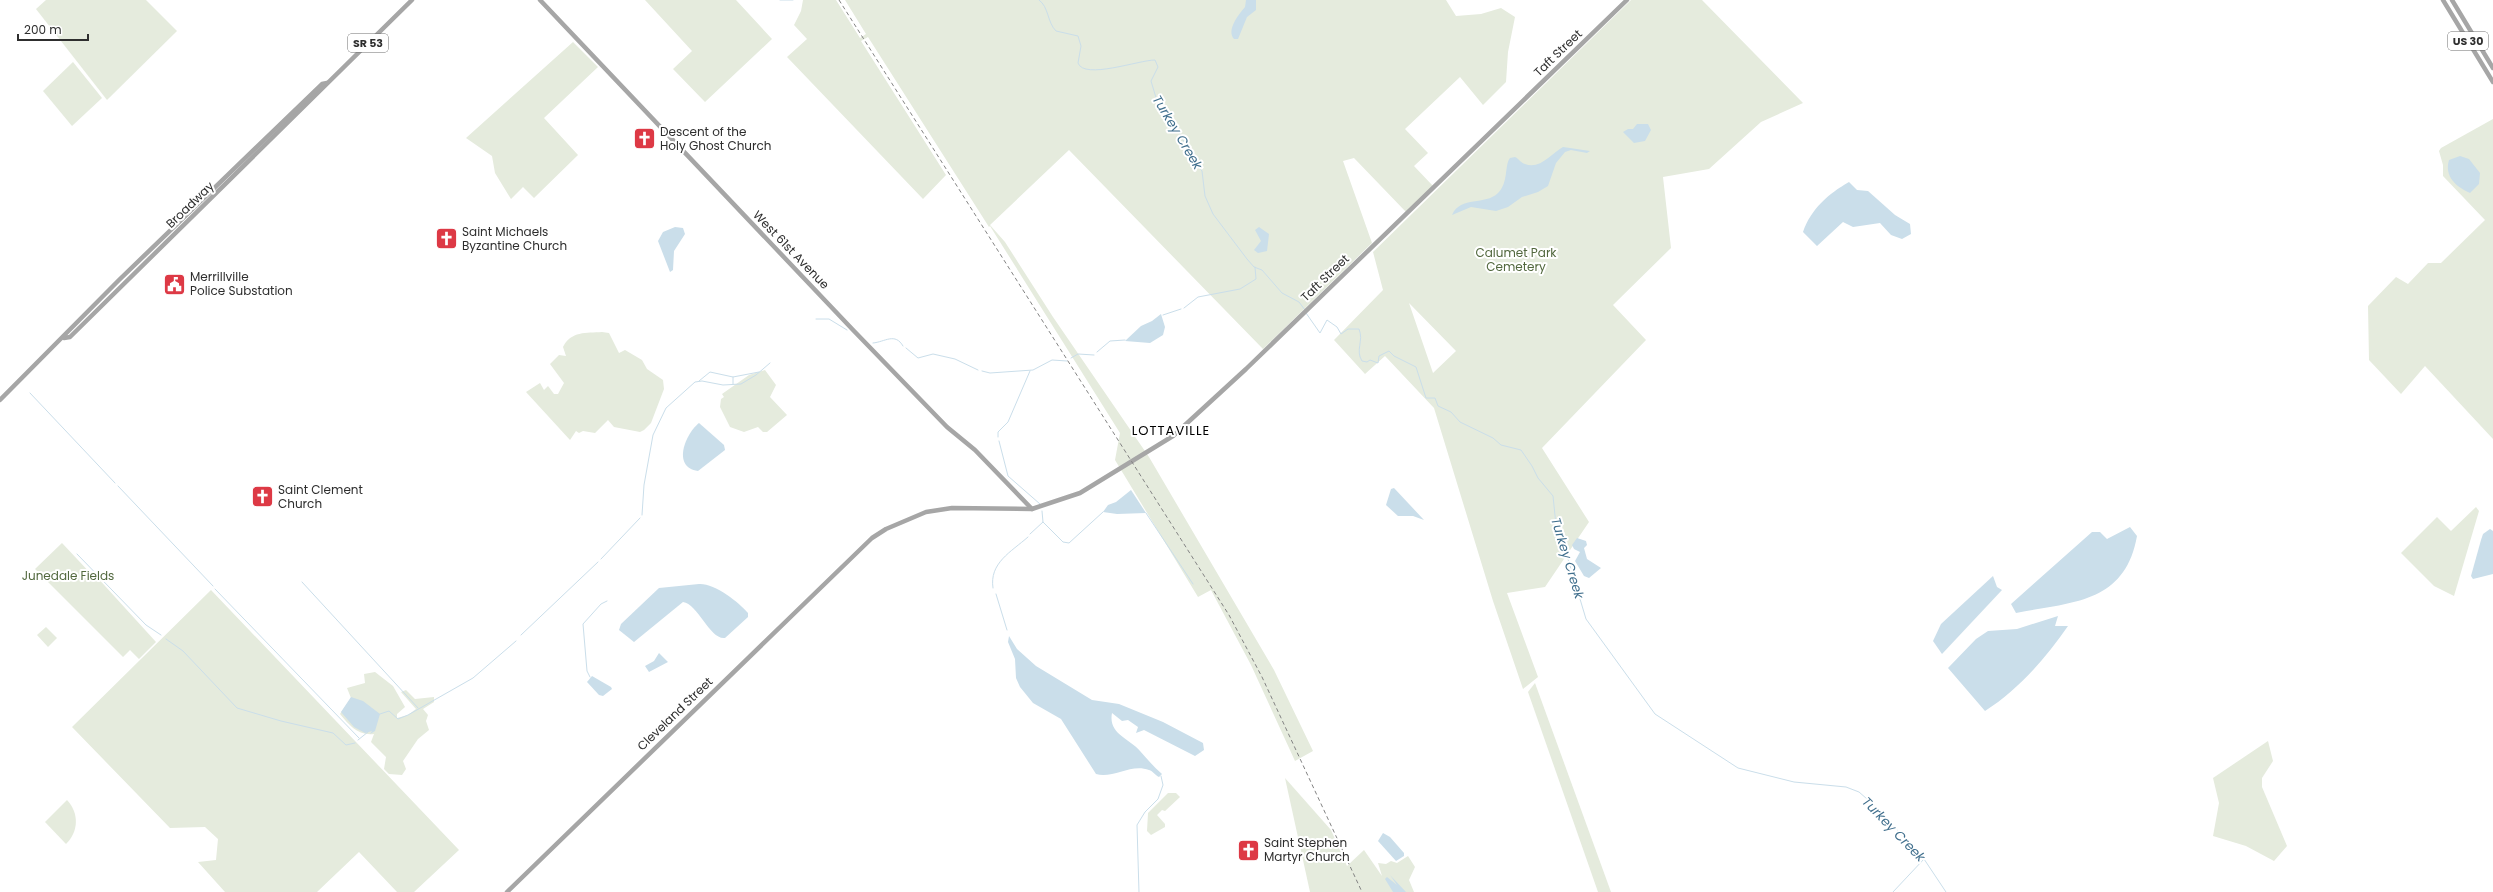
<svg xmlns="http://www.w3.org/2000/svg" width="2493" height="892" font-family="Poppins,sans-serif">
	<style>
		.green { fill: #e5ebdd; fill-rule: evenodd }
		.water { fill: #cadeea }
		.lines { fill: none; stroke-linecap: round; stroke-linejoin: round }
		.stream { stroke: #cadeea; stroke-width: 1 }
		.major { stroke: #a6a6a6; stroke-width: 4.5 }
		.rail { stroke: #838383; stroke-width: 1; stroke-dasharray: 4 3; stroke-linecap: butt }
		.labels { text-anchor: middle; stroke-width: 4; stroke-linejoin: round; paint-order: stroke }
		.shield { fill: #fff; stroke: #6d6d6d; stroke-width: 1 }
		.shield-label { font-size: 11px; font-weight: bold; fill: #2e2e2e }
		.street-label { font-size: 12px; fill: #2e2e2e; stroke: #fff }
		.poi-label { font-size: 12px; fill: #2e2e2e; stroke: #fff; text-anchor: start }
		.park-label { font-size: 12px; fill: #52683e; stroke: #fff }
		.water-label { font-size: 13px; font-style: italic; fill: #406f8d; stroke: #fff }
		.neighbourhood-label { font-size: 13px; letter-spacing: 1px; fill: #000; stroke: #fff }
	</style>
	<rect width="100%" height="100%" fill="#fff"/>
	<g class="green">
		<polygon points="46,0 146,0 177,31 107,100 36,9"/>
		<polygon points="645,0 736,0 772,39 705,102 673,69 692,51"/>
		<polygon points="803,0 836,0 860,38 866,34 845,0 1446,0 1456,16 1481,14 1501,8 1515,17 1508,52 1506,82 1483,105 1460,77 1405,129 1428,153 1414,166 1433,186 1406,212 1354,158 1343,161 1372,243 1263,349 1069,150 990,225 1005,242 1053,317 1149,457 1274,670 1313,751 1295,761 1251,665 1211,590 1198,597 1115,460 1120,433 990,226 989,227 868,37 861,41 946,175 923,199 787,57 807,39 794,25 801,11"/>
		<path d="M1631 0H1702L1803 103 1761 122 1709 169 1663 177 1671 248 1613 305 1646 340 1542 448 1589 522 1545 587 1507 593 1538 677 1523 689 1493 601 1434 408 1385 356 1365 374 1334 340 1383 290 1373 252ZM1409 303 1456 351 1433 373Z"/>
		<polygon points="573,42 598,67 544,118 578,155 534,198 523,187 511,199 495,173 492,156 466,138"/>
		<polygon points="73,62 102,98 72,126 43,91"/>
		<polygon points="2493,119 2493,439 2425,366 2401,394 2369,360 2368,306 2396,277 2408,284 2428,263 2441,263 2485,220 2443,176 2443,165 2439,151 2441,148"/>
		<path d="M602 332 609 333 619 353 625 350 642 360 647 369 663 380 664 389 651 423 644 430 640 432 614 427 608 420 595 433 583 431 579 433 576 431 570 440 526 392 540 383 544 390 548 386 554 394H558L564 383 550 364 559 355 566 356 563 347C571 331 586 333 602 332Z"/>
		<polygon points="765,370 776,385 770,397 787,415 767,432 763,432 758,427 744,432 730,427 720,407 721,399 724,397 722,394 749,375"/>
		<polygon points="2476,507 2479,511 2454,596 2434,586 2401,553 2437,517 2451,531"/>
		<polygon points="62,543 93,576 95,575 156,642 139,659 130,650 123,657 35,569"/>
		<polygon points="211,590 459,850 414,892 397,892 359,852 317,892 225,892 198,862 216,860 218,839 205,827 170,828 72,727"/>
		<polygon points="46,627 57,638 48,647 37,635"/>
		<path d="M375 672 393 686 405 707 397 714V718L408 715 416 709 401 692 406 690 415 699 434 697V702L423 709 428 715 426 721 429 730 418 739 403 761 406 769 402 775 389 774 384 769 386 757 371 742 374 734C358 736 349 725 340 714L351 698 347 688 365 683 364 674Z"/>
		<polygon points="1535,683 1611,892 1598,892 1528,692"/>
		<polygon points="2268,741 2273,761 2262,778 2262,787 2287,846 2274,861 2246,846 2213,836 2219,803 2213,778"/>
		<polygon points="1285,778 1331,830 1347,866 1364,850 1382,876 1378,863 1386,864 1391,861 1397,863 1408,856 1415,867 1409,880 1414,892 1310,892"/>
		<polygon points="1168,793 1176,793 1180,797 1165,811 1162,810 1157,815 1165,824 1165,827 1151,835 1147,831 1148,813"/>
		<path d="M67 800C79 813 79 831 66 844L45 822Z"/>
	</g>
	<g class="water">
		<path d="M1246 0H1256V10L1247 17 1238 39H1234C1226 30 1239 14 1245 7Z"/>
		<polygon points="1637,124 1648,124 1651,130 1645,141 1634,143 1623,132 1628,129 1633,129"/>
		<path d="M1563 147 1590 151 1587 153 1571 150 1565 152 1556 163 1548 186 1538 192 1522 197 1508 207 1496 211 1471 207 1452 215C1461 195 1485 206 1498 193 1509 182 1504 166 1510 158L1515 157C1519 159 1521 163 1525 164 1540 170 1552 153 1563 147Z"/>
		<path d="M2460 156 2469 159 2480 173 2479 184 2470 193C2456 187 2444 176 2449 160Z"/>
		<path d="M1849 182 1857 190 1868 191 1895 215 1910 224 1911 234 1902 239 1891 235 1880 223 1853 227 1843 222 1817 246 1803 232C1811 209 1828 194 1849 182Z"/>
		<polygon points="675,227 683,228 685,234 674,251 673,270 670,272 658,241 663,232"/>
		<polygon points="1259,227 1269,234 1267,251 1258,253 1254,250 1261,241 1255,230"/>
		<polygon points="1161,314 1165,327 1163,335 1150,343 1125,341 1141,326 1152,321"/>
		<path d="M699 423 724 445 725 450 698 471C671 467 686 433 699 423Z"/>
		<polygon points="1394,488 1424,520 1413,516 1398,516 1386,505 1391,489"/>
		<polygon points="1131,490 1146,513 1117,514 1103,512 1108,505 1116,502"/>
		<path d="M2130 527 2137 536C2125 604 2071 602 2016 613L2011 604 2092 532H2100L2107 539Z"/>
		<polygon points="2490,529 2493,531 2493,574 2473,579 2471,576 2481,540 2483,534"/>
		<polygon points="1577,538 1586,541 1587,545 1584,548 1587,559 1601,568 1589,578 1584,576 1575,561 1580,552 1574,549 1572,545"/>
		<polygon points="1993,576 1997,587 2002,590 1942,654 1933,641 1941,624"/>
		<path d="M699 584C714 583 739 602 748 613V617L725 638C710 640 698 604 683 602L634 642 619 630 621 624 659 588Z"/>
		<path d="M2058 616 2055 626H2068C2046 658 2018 690 1985 711L1948 668 1976 639 1988 631 2017 629Z"/>
		<path d="M1009 636 1017 649 1036 666 1092 700 1119 704 1163 722 1203 743 1204 750 1195 756 1144 730 1136 733 1138 727 1128 720 1122 721 1112 713C1108 734 1129 738 1140 751 1147 759 1154 767 1162 774L1159 777C1155 775 1153 771 1149 770 1131 763 1113 779 1096 774L1061 719 1033 703 1020 687 1016 678 1015 659 1008 642Z"/>
		<polygon points="659,653 668,662 649,672 645,666 654,661"/>
		<polygon points="592,676 611,687 612,689 603,696 599,695 587,682"/>
		<polygon points="351,697 363,701 380,714 375,731 370,734 372,731 365,733 354,727 341,712"/>
		<polygon points="1383,833 1390,837 1404,853 1404,856 1396,861 1378,841"/>
		<polygon points="1390,875 1406,892 1393,892 1385,879 1387,877 1397,885"/>
	</g>
	<g class="lines">
		<g class="stream">
			<polyline points="780,0 793,0"/>
			<path d="M1039 0C1049 7 1047 22 1056 31L1078 36 1081 46 1078 63C1084 80 1139 60 1155 60L1158 67 1151 81 1157 101 1170 114 1193 160 1202 171 1205 196 1213 214 1247 259 1254 267 1262 270 1282 293 1299 302 1305 310"/>
			<polyline points="1184,308 1198,297 1240,289 1256,279 1255,267"/>
			<path d="M1306 313 1320 333 1327 320 1337 327 1341 334 1348 329H1359C1364 341 1355 350 1362 361L1367 362 1370 360 1378 363 1379 356 1389 351 1394 356 1416 367 1426 398H1435L1438 406 1451 412 1460 422 1493 438 1501 445 1521 450 1532 466 1538 478 1553 496 1556 525 1562 539 1586 619 1655 714 1738 768 1794 782 1846 787 1859 792 1874 805 1924 859 1946 892"/>
			<polyline points="1163,315 1181,309"/>
			<polyline points="816,319 829,319 847,330"/>
			<path d="M873 343C885 342 895 332 903 346"/>
			<polyline points="906,348 918,358 933,354 955,359 978,370"/>
			<polyline points="1097,352 1110,341 1125,340"/>
			<polyline points="1071,358 1078,354 1094,355"/>
			<polyline points="982,371 990,373 1033,370 1052,360 1067,361"/>
			<polyline points="699,381 710,372 733,377 759,372"/>
			<polyline points="733,384 733,377"/>
			<polyline points="30,393 115,483"/>
			<polyline points="998,437 998,432 1008,422 1030,371"/>
			<polyline points="999,441 1008,476 1040,504"/>
			<polyline points="118,486 213,586"/>
			<polyline points="1146,513 1193,584"/>
			<polyline points="642,515 644,485 653,435 666,408 695,382 702,381 723,385 741,384 756,375 770,363"/>
			<polyline points="1043,522 1063,542 1069,543 1103,512"/>
			<polyline points="1030,534 1043,522 1042,511"/>
			<polyline points="77,554 146,625 161,635"/>
			<polyline points="601,559 640,518"/>
			<polyline points="302,582 418,708"/>
			<path d="M993 588C989 563 1011 552 1028 537"/>
			<polyline points="215,589 359,738"/>
			<polyline points="996,594 1007,630"/>
			<polyline points="521,635 598,562"/>
			<polyline points="166,639 183,651 237,708 281,721 333,733 346,745 355,743"/>
			<polyline points="590,677 587,671 583,624 601,604 607,601"/>
			<polyline points="380,714 389,711 398,719 408,715 473,678 516,641"/>
			<polyline points="358,740 368,732"/>
			<polyline points="1139,892 1137,825 1145,812 1158,799 1163,785 1161,776"/>
			<polyline points="1893,892 1924,859"/>
		</g>
		<g class="major">
			<polyline points="540,0 854,331 947,427 975,450 1032,509"/>
			<polyline points="2443,0 2493,82"/>
			<polyline points="2452,0 2493,68"/>
			<polyline points="64,338 70,337 412,0"/>
			<polyline points="0,400 119,280 322,84 327,83"/>
			<polyline points="507,892 872,538 886,529 926,512 952,508 1032,509 1080,493 1173,436 1246,369 1627,0"/>
		</g>
		<polyline class="rail" points="839,0 1229,615 1262,677 1362,892"/>
	</g>
	<defs>
		<symbol id="church-square" viewBox="-11 -11 22 22"><rect x="-9" y="-9" width="18" height="18" rx="4" fill="#dd3945" stroke="#fff"/><path d="M-1.2-6h2.4v3.5h3.3v2.4h-3.3V6h-2.4V-.1h-3.3v-2.4h3.3Z" fill="#fff"/></symbol>
		<symbol id="civic-square" viewBox="-11 -11 22 22"><rect x="-9" y="-9" width="18" height="18" rx="4" fill="#dd3945" stroke="#fff"/><path d="M-.6-6.5H3V-4.5H.6V-3L4-1V1h2V6H-6V1h2V-1L-.6-3ZM-1.2 2.5V6h2.4V2.5Z" fill="#fff"/></symbol>
	</defs>
	<g fill-rule="evenodd">
		<use href="#church-square" x="632" y="126" width="25" height="25"/>
		<use href="#church-square" x="434" y="226" width="25" height="25"/>
		<use href="#civic-square" x="162" y="272" width="25" height="25"/>
		<use href="#church-square" x="250" y="484" width="25" height="25"/>
		<use href="#church-square" x="1236" y="838" width="25" height="25"/>
	</g>
	<g class="labels">
		<g class="shield">
			<rect x="2448" y="32" width="40" height="18" rx="3"/>
			<rect x="348" y="34" width="40" height="18" rx="3"/>
		</g>
		<g class="shield-label">
			<text x="2468" y="45">US 30</text>
			<text x="368" y="47">SR 53</text>
		</g>
		<g class="street-label">
			<text transform="translate(1558 53) rotate(-44)" y="4">Taft Street</text>
			<text transform="translate(190 205) rotate(-44)" y="4">Broadway</text>
			<text transform="translate(791 250) rotate(46)" y="4">West 61st Avenue</text>
			<text transform="translate(1325 278) rotate(-44)" y="4">Taft Street</text>
			<text transform="translate(675 714) rotate(-44)" y="4">Cleveland Street</text>
		</g>
		<g class="poi-label">
			<text x="660" y="136">Descent of the<tspan x="660" dy="14">Holy Ghost Church</tspan></text>
			<text x="462" y="236">Saint Michaels<tspan x="462" dy="14">Byzantine Church</tspan></text>
			<text x="190" y="281">Merrillville<tspan x="190" dy="14">Police Substation</tspan></text>
			<text x="278" y="494">Saint Clement<tspan x="278" dy="14">Church</tspan></text>
			<text x="1264" y="847">Saint Stephen<tspan x="1264" dy="14">Martyr Church</tspan></text>
		</g>
		<g class="park-label">
			<text x="1516" y="257">Calumet Park<tspan x="1516" dy="14">Cemetery</tspan></text>
			<text x="68" y="580">Junedale Fields</text>
		</g>
		<g class="water-label">
			<text transform="translate(1178 132) rotate(59)" y="5">Turkey Creek</text>
			<text transform="translate(1568 558) rotate(73)" y="5">Turkey Creek</text>
			<text transform="translate(1894 829) rotate(46)" y="5">Turkey Creek</text>
		</g>
		<g class="neighbourhood-label">
			<text x="1171" y="435">LOTTAVILLE</text>
		</g>
	</g>
	<path d="M18 34v6h70v-6" fill="none" stroke="#2e2e2e" stroke-width="2"/>
	<text x="24" y="34" font-size="12" fill="#2e2e2e" stroke="#ffffff" stroke-width="3" paint-order="stroke">200 m</text>
</svg>
